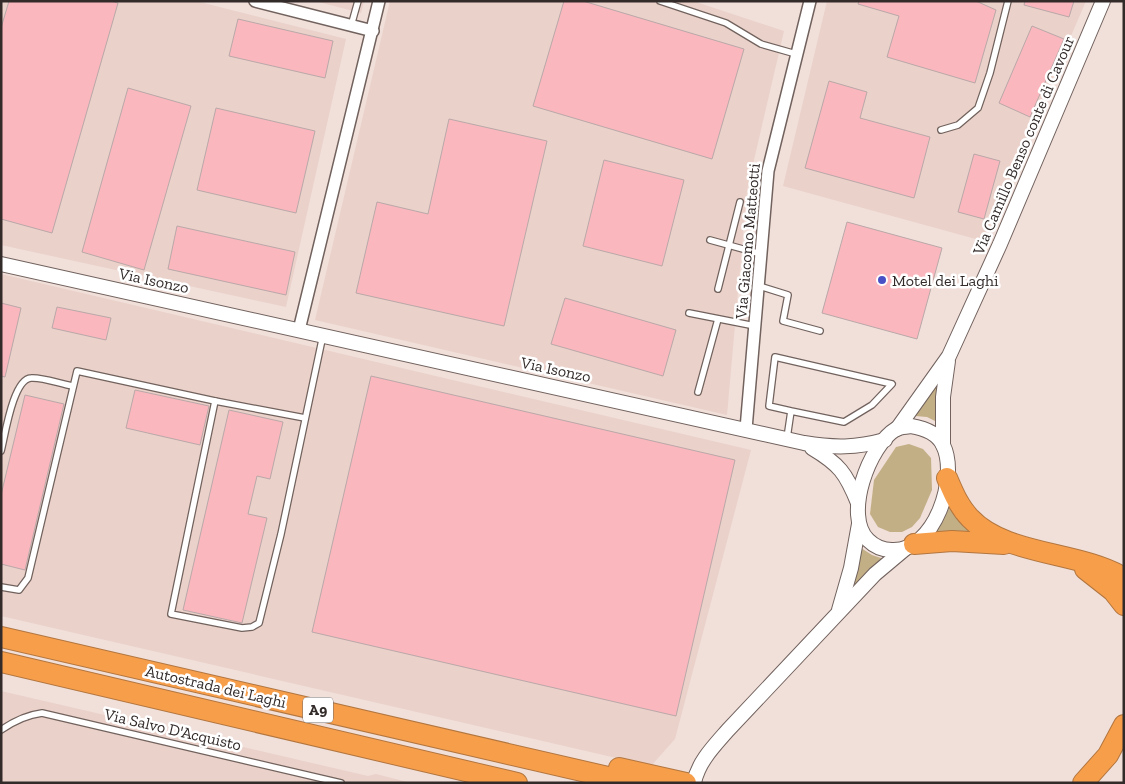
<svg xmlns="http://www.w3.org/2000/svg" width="1125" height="784" font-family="'Zilla Slab',serif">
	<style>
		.built { fill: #ead1c9 }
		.green { fill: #c3af86 }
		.building { fill: #fab7bd; stroke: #baa8a9 }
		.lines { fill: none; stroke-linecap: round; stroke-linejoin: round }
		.service-casing { stroke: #71625d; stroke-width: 8 }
		.minor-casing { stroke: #71625d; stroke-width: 14 }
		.tertiary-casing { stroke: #71625d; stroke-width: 16 }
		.motorway-casing { stroke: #b2763f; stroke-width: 22 }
		.service { stroke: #fff; stroke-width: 5.5 }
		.minor { stroke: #fff; stroke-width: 11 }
		.tertiary { stroke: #fff; stroke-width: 14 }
		.motorway { stroke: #f79e4b; stroke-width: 20 }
		.poi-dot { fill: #4850c5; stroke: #fff; stroke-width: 2 }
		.labels { text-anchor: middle; stroke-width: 5; stroke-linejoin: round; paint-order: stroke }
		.shield { fill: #fff; stroke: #706b6a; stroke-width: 1 }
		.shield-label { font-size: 15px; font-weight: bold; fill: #322b2a }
		.street-label { font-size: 16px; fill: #322b2a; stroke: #fff }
		.poi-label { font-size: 16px; fill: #322b2a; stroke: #fff; text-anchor: start }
	</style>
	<rect width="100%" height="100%" fill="#f1dfda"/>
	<g class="built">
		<polygon points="1,1 196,1 346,39 286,307 1,245"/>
		<polygon points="315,1 364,1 361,13"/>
		<polygon points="390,1 693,1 784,31 747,190 727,415 315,320"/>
		<polygon points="827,1 1086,1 983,241 783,186"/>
		<polygon points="1,274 751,450 675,739 651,766 1,616"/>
		<polygon points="1,691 368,776 376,774 411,783 1,783"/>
	</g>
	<g class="green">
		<polygon points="938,384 935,421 927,417 915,416 935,385"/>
		<polygon points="909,444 923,449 931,458 932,490 920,518 912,527 902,532 890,532 878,527 870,514 874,480 896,447"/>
		<polygon points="951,505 973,535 935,534"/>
		<polygon points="861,548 872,555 881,558 882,560 856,585 854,583"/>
	</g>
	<g class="building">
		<polygon points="9,1 111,1 118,3 52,233 1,219 1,28"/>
		<polygon points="564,1 583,1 744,49 712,159 533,106"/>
		<polygon points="859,1 976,1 996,10 975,83 887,57 899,16 858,4"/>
		<polygon points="1025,1 1074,1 1069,17 1024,5"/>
		<polygon points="238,19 333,41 325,78 229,56"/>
		<polygon points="1032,26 1064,39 1030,117 999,103"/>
		<polygon points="829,81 867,92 860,118 930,137 914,198 805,168"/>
		<polygon points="128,88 191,106 144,270 82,252"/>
		<polygon points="216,108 315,131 296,213 197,190"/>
		<polygon points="449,119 547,141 504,326 356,293 377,202 428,214"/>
		<polygon points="974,154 1000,161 984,219 958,212"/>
		<polygon points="604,160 684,180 662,266 583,246"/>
		<polygon points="847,222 942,248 917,339 822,313"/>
		<polygon points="177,226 295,252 286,295 168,269"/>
		<polygon points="565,298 676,330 663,376 551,344"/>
		<polygon points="1,303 21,308 5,377 1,376"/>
		<polygon points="57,307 111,318 106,340 52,328"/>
		<polygon points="371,376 735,460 676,716 312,632"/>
		<polygon points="135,390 209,406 200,445 126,428"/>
		<polygon points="25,395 64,404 25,570 1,564 1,495"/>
		<polygon points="229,410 283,422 270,479 257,476 248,514 267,518 242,623 183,610"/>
	</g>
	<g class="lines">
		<defs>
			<g id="service">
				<polyline points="660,1 726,23 761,44 796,54"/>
				<polyline points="351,26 358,1"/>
				<polyline points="941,130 958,125 978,108 990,73 1008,1"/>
				<polyline points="710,240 761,254"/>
				<polyline points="759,286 788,295 783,321 820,331"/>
				<polyline points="718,289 740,202"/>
				<polyline points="689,313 755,326"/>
				<polyline points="698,392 718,319"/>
				<polyline points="215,401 305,418"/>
				<polyline points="787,438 791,411 844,422 872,405 892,384 775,357 769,406 791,411"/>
				<path d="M1 451C5 436 13 379 31 378 43 377 60 384 73 386"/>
				<polyline points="1,587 19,590 28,578 77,371 215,401 171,614 242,628 252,627 259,623 281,534 323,335"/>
				<path d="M1 730C14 721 26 715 42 713L341 783"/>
			</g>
			<g id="minor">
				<polyline points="255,1 373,31"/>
				<polyline points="299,330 379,1"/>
				<polyline points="746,429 768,171 810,1"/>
			</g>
			<g id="tertiary">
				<path d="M1 264 804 443C834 448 856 448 885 440"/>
				<path d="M911 426C923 428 937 432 943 445 959 477 935 552 892 550 883 550 875 547 868 540 843 516 869 445 896 429 900 427 907 427 911 426Z"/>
				<polyline points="897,429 949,356 1000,244 1103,1"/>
				<polyline points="943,445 943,397 948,361"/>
				<path d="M812 448C839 464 846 473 858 503"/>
				<polyline points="839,610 851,568 859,524"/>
				<path d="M694 783C698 762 714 746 728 730L875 574 906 548"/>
			</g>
			<g id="motorway">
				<path d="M947 478C953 492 959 507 970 518 1005 556 1080 551 1124 578"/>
				<polyline points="914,544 952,541 1004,544"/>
				<polyline points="1085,569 1113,591 1124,605"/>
				<polyline points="1,637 634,783"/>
				<polyline points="1,662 517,783"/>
				<polyline points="619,768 686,783"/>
				<polyline points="1083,783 1108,755 1124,725"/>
			</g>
		</defs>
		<use href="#service" class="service-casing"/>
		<use href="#minor" class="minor-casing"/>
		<use href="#tertiary" class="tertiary-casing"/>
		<use href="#motorway" class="motorway-casing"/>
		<use href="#service" class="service"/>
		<use href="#minor" class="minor"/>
		<use href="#tertiary" class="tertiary"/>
		<use href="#motorway" class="motorway"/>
	</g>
	<circle class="poi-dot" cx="882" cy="280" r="5"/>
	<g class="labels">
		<rect class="shield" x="303" y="697.5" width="30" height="25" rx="4"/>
		<g class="shield-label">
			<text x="318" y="715">A9</text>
		</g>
		<g class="street-label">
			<text transform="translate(1023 145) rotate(-67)" y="6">Via Camillo Benso conte di Cavour</text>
			<text transform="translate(747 241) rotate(-85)" y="6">Via Giacomo Matteotti</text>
			<text transform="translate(154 280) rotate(12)" y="6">Via Isonzo</text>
			<text transform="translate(556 369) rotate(12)" y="6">Via Isonzo</text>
			<text transform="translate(216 686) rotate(13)" y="6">Autostrada dei Laghi</text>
			<text transform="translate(173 729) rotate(13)" y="6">Via Salvo D'Acquisto</text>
		</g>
		<g class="poi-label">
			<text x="892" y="286">Motel dei Laghi</text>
		</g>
	</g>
	<rect width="1125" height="784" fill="none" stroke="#322b2a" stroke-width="5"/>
</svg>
